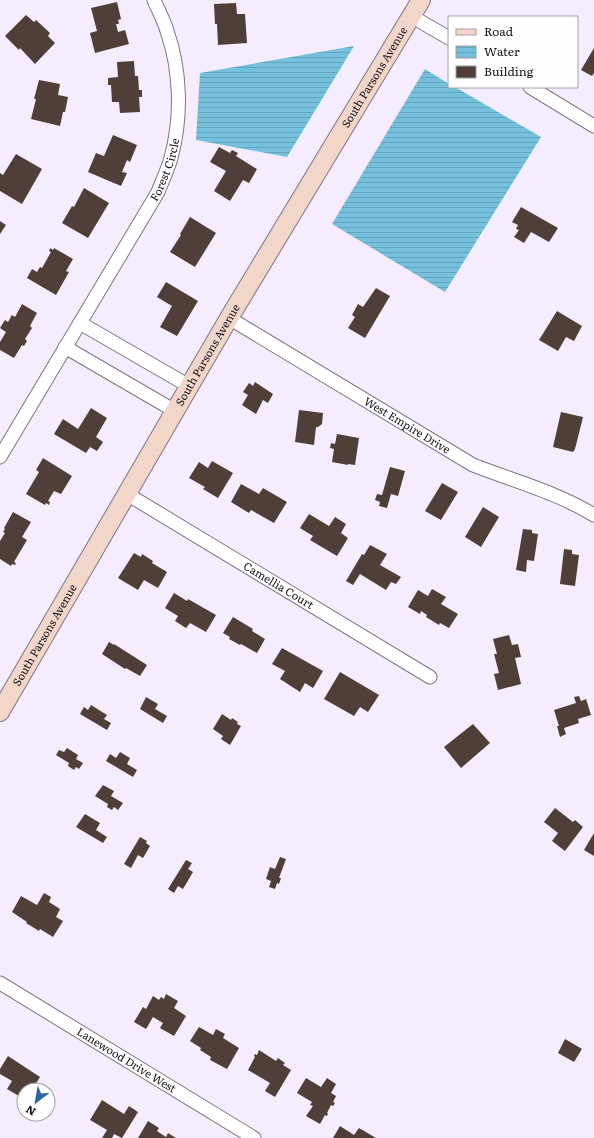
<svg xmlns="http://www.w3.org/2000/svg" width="594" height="1138" font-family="Literata,serif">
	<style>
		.water { fill: url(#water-rules) }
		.building { fill: #503e39 }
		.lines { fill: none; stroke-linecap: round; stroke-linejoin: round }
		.minor-casing { stroke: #7d7586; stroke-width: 15 }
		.secondary-casing { stroke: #7d7586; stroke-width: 20 }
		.minor { stroke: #fff; stroke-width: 13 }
		.secondary { stroke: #f2d6ca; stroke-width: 18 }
		.labels { text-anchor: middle; stroke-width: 4; stroke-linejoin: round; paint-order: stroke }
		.street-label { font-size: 11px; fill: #161219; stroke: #fefefe }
	</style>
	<defs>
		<pattern id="water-rules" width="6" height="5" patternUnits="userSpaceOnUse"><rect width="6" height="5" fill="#75c0dc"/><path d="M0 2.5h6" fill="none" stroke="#64a4bc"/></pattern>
	</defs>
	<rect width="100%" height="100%" fill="#f5edfd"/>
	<g class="water">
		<polygon points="354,46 287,157 196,140 200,73"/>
		<polygon points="425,69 449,84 449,87 455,87 541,137 445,292 332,224"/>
	</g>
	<g class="building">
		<polygon points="117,2 121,19 118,20 119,24 116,24 118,32 125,30 129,44 95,53 90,33 97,31 91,8"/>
		<polygon points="236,3 237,14 245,14 247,43 218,45 217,24 215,24 214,4"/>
		<polygon points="26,15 34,22 36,20 50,33 48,36 55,43 35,64 20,48 19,50 5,36"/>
		<polygon points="594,48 594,73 592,76 581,70"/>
		<polygon points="134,61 135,76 138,76 139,90 142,90 142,97 139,97 140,112 120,113 119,102 112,102 111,85 108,85 108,78 118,77 117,62"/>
		<polygon points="39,80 60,84 58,95 68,97 65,112 63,112 60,126 31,119 36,99 34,99"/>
		<polygon points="113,135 137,145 130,162 127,160 122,172 127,173 121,186 88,172 96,153 104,156"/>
		<polygon points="219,147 230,153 232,150 238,153 236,156 257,169 249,183 243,180 230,201 214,191 226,171 210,162"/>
		<polygon points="16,154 42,169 22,204 0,191 0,173 3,175"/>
		<polygon points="84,188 109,203 88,238 62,223 72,206 74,207"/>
		<polygon points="521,207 558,228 549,242 531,232 524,243 514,237 519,230 516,229 518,225 512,222"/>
		<polygon points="190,217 216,233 195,267 170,252 181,235 180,234"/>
		<polygon points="0,221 6,225 0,234"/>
		<polygon points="50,248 53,250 54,248 73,259 66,271 69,272 56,295 27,278 32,269 37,272 40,267 42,268 51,252 49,251"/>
		<polygon points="166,282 198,301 177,336 160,327 172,306 157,297"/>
		<polygon points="376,288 390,296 365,338 348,328 355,317 352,315 358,304 363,307"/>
		<polygon points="22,304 37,313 30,326 32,328 25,339 27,341 24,346 22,345 14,358 0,350 0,342 6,332 0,328 5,320 8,322 12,315 15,317"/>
		<polygon points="557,311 582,326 574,341 566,337 558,351 539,340"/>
		<polygon points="255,382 273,394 268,403 263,400 256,414 242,405 248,395 243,392 249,383 253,386"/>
		<polygon points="91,408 107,418 96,437 103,442 97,451 90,447 86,453 54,434 63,419 78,429"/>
		<polygon points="299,410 323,413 322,424 318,427 316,427 314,445 295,442"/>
		<polygon points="561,412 583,417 575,449 573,452 553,447"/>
		<polygon points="337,434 359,438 355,465 348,464 348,465 332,462 334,449 330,448 331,443 335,444"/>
		<polygon points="43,458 72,476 61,494 54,491 48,501 50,502 49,505 46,503 45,505 26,494 39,472 36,470"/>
		<polygon points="212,461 233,473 218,498 203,489 205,487 189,478 199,462 208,468"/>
		<polygon points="390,467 405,471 398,496 391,494 387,508 379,506 380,502 375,500 377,494 382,495"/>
		<polygon points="442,483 458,492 441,520 425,511"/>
		<polygon points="241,484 259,494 263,488 287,502 274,523 251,510 249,513 231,502"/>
		<polygon points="483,507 499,517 481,547 465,537"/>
		<polygon points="13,512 31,522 22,537 27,540 14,562 16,563 15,565 12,564 11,566 0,559 0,541 5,533 3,532 5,529 4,528"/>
		<polygon points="309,514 329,526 335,517 346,524 341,533 348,538 337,556 310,540 313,536 300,528"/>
		<polygon points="523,529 532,530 532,533 538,534 534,561 527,560 526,572 516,570"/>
		<polygon points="370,545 387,554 380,565 401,577 396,584 391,582 386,590 360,574 353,585 346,581 362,554 364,555"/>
		<polygon points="564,549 572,550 572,554 579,555 575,586 560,584"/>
		<polygon points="134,553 141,557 142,554 153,561 152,563 167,572 158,588 144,580 138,590 118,578"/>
		<polygon points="432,589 446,597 441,604 458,614 449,628 440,623 439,625 426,617 427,615 421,611 420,614 408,607 418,590 428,596"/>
		<polygon points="174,593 187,601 188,599 216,615 206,632 190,623 186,628 175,621 178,616 165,608"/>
		<polygon points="233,617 253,629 252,631 265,639 257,653 241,644 240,645 229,639 230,637 223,633"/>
		<polygon points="509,635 512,645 518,644 521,657 515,658 521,684 498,690 494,674 499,673 494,654 497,654 493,639"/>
		<polygon points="109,642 114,645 114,644 147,665 140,676 126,668 125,669 102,654"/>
		<polygon points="282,648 323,671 313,688 305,683 300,692 280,679 285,671 272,664"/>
		<polygon points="340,672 379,695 368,712 360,707 354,716 324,699"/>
		<polygon points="579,696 581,701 586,699 591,715 578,719 579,723 564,728 566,734 560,737 557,726 559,726 554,710 576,703 574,697"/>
		<polygon points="146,697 158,704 155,709 167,716 163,723 140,709"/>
		<polygon points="91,705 107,715 104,719 111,723 107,730 80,714 84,707 88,710"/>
		<polygon points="222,714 231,720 232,718 238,722 237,724 241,726 230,745 221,739 223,736 213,729"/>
		<polygon points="473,724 490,743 461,768 444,747"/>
		<polygon points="67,748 78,755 76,759 83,763 79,769 76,767 74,770 68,766 69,763 56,755 59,750 64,752"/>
		<polygon points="120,752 130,758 127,764 137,770 133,777 106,761 110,754 116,758"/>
		<polygon points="103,785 114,791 111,796 123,803 118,810 114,807 112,810 107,807 108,804 95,796"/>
		<polygon points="555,808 573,822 575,820 583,827 565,851 552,841 558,833 544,822"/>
		<polygon points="85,814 100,823 96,830 107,837 103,843 76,827"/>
		<polygon points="594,833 594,856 584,850"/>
		<polygon points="140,837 147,841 146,843 150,846 143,858 138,855 131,868 124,864"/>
		<polygon points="280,857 286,859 279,878 281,878 279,884 277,883 275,889 269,887 271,881 266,879 270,867 275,869"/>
		<polygon points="186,860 192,863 188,869 193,872 183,889 178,886 174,893 168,889"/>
		<polygon points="44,893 51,897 49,902 60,909 56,917 63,921 53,937 40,929 39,931 26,923 27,922 12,912 21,896 37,905"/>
		<polygon points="166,994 178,1001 174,1008 186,1016 174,1036 160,1028 163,1023 153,1017 146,1029 134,1022 143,1007 146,1009 153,996 159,1000 161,997 164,999"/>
		<polygon points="199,1027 213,1035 216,1029 225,1034 223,1038 239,1048 227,1069 210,1060 211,1057 200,1050 201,1048 190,1041"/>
		<polygon points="565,1039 582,1049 574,1062 558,1053"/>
		<polygon points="259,1050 276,1061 278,1058 285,1063 283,1065 291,1070 275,1097 265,1091 270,1083 248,1070 255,1057 254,1056 255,1054 257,1055"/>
		<polygon points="8,1056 40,1077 32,1090 24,1090 24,1099 7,1089 12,1081 0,1074 0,1069"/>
		<polygon points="306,1078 321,1087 327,1078 336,1084 331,1093 336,1096 333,1102 335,1103 333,1106 331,1105 327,1113 328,1114 327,1116 325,1115 320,1124 306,1116 313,1106 310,1105 312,1102 297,1093"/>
		<polygon points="102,1100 124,1114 129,1106 138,1112 122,1138 114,1134 112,1138 102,1138 107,1130 90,1120"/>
		<polygon points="148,1121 159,1128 157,1131 166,1137 168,1133 176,1138 138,1138"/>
		<polygon points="340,1126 354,1135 359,1128 376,1138 333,1138"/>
	</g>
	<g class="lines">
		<defs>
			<g id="minor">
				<polyline points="411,16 449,38"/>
				<polyline points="530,87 594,126"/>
				<path id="s1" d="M229 318 473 465C514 481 556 492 594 515"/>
				<polyline points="80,323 189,386"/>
				<polyline points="65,347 175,411"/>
				<path id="s2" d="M0 457 158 192C162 181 168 169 171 158 182 117 181 71 167 31 164 20 158 10 154 0"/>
				<path id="s3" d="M127 494 430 677"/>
				<path id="s4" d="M0 983 254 1138"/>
			</g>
			<g id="secondary">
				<path id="s5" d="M0 712 229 318 421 0"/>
			</g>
		</defs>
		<use href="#minor" class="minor-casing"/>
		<use href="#secondary" class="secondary-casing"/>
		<use href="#minor" class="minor"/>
		<use href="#secondary" class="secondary"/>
	</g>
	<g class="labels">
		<g class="street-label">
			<text dy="4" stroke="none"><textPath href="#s5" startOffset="737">South Parsons Avenue</textPath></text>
			<text dy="4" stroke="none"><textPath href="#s2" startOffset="332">Forest Circle</textPath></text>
			<text dy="4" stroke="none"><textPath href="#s5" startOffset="413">South Parsons Avenue</textPath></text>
			<text dy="4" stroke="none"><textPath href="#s1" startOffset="208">West Empire Drive</textPath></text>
			<text dy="4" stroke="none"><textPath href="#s3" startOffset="177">Camellia Court</textPath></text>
			<text dy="4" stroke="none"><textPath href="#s5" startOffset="89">South Parsons Avenue</textPath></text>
			<text dy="4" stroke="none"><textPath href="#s4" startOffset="148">Lanewood Drive West</textPath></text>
		</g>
	</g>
	<rect x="448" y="16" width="130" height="72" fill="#fefefe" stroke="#a1a0a2"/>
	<rect x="456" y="29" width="20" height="6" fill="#f2d6ca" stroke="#a1a0a2"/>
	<text x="484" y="36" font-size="12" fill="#161219">Road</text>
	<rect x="456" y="46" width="20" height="12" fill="url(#water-rules)" stroke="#a1a0a2"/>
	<text x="484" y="56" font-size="12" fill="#161219">Water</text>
	<rect x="456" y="66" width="20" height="12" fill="#503e39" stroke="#a1a0a2"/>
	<text x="484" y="76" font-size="12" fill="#161219">Building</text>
	<g transform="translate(36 1102) rotate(211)"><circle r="19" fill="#fefefe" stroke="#a1a0a2"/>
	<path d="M0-3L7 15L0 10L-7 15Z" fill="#2b659d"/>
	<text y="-6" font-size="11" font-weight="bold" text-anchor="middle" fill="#161219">N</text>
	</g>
</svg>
